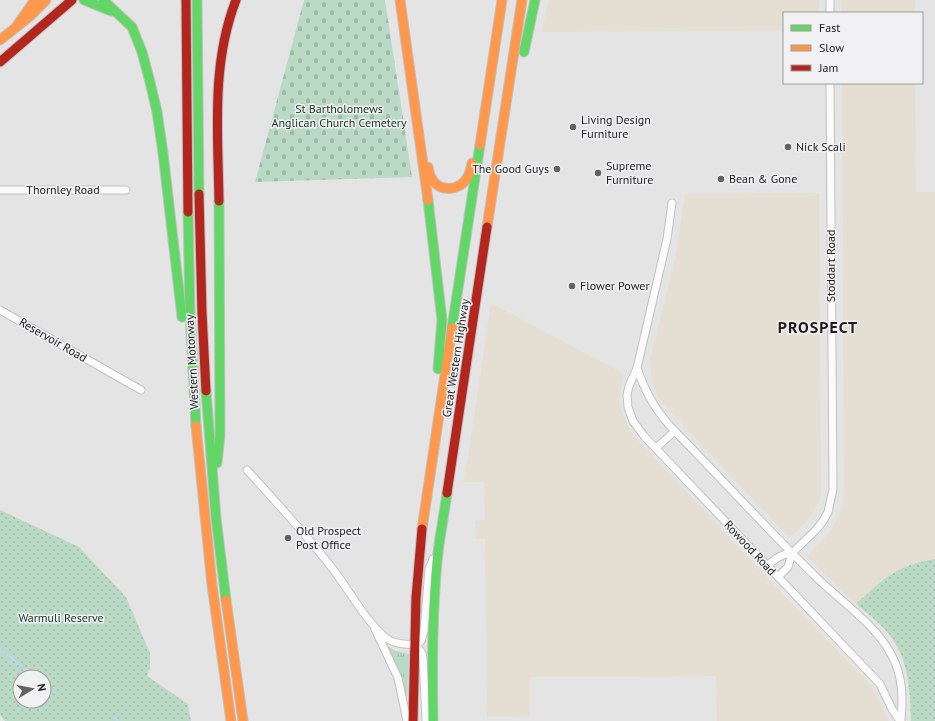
<svg xmlns="http://www.w3.org/2000/svg" width="935" height="721" font-family="'PT Sans',sans-serif">
	<style>
		.industrial { fill: #e5ded3 }
		.grass { fill: url(#grass-tufts) }
		.cemetery { fill: url(#cemetery-stones) }
		.park { fill: url(#park-dots); fill-rule: evenodd }
		.lines { fill: none; stroke-linecap: round; stroke-linejoin: round }
		.stream { stroke: #b8d7f5; stroke-width: 2 }
		.street-casing { stroke: #c1c1c2; stroke-width: 9 }
		.fast-casing { stroke: #c1c1c2; stroke-width: 11 }
		.slow-casing { stroke: #c1c1c2; stroke-width: 11 }
		.jam-casing { stroke: #c1c1c2; stroke-width: 11 }
		.street { stroke: #fbfbfb; stroke-width: 7 }
		.fast { stroke: #63d668; stroke-width: 9 }
		.slow { stroke: #ff974d; stroke-width: 9 }
		.jam { stroke: #b3261e; stroke-width: 9 }
		.poi-dot { fill: #626262; stroke: #f1f1f3; stroke-width: 1.5 }
		.labels { text-anchor: middle; stroke-width: 3; stroke-linejoin: round; paint-order: stroke }
		.park-label { font-size: 12px; fill: #133320; stroke: #f1f1f3 }
		.poi-label { font-size: 12px; fill: #1c1c1c; stroke: #f1f1f3; text-anchor: start }
		.street-label { font-size: 12px; fill: #1c1c1c; stroke: #f1f1f3 }
		.district-label { font-size: 16px; font-weight: bold; letter-spacing: 1px; fill: #1c1c1c; stroke: #f1f1f3 }
	</style>
	<defs>
		<pattern id="grass-tufts" width="24" height="20" patternUnits="userSpaceOnUse"><rect width="24" height="20" fill="#badac6"/><path d="M3 7l-1-3M5 7V3M7 7l1-3M15 17l-1-3M17 17v-4M19 17l1-3" fill="none" stroke="#9fbaaa"/></pattern>
		<pattern id="cemetery-stones" width="16" height="16" patternUnits="userSpaceOnUse"><rect width="16" height="16" fill="#badac6"/><path d="M2 7V4a2 2 0 0 1 4 0v3zM10 15v-3a2 2 0 0 1 4 0v3z" fill="#9fbaaa"/></pattern>
		<pattern id="park-dots" width="8" height="8" patternUnits="userSpaceOnUse"><rect width="8" height="8" fill="#badac6"/><path d="M2 2h.1M6 6h.1" fill="none" stroke="#9fbaaa" stroke-width="1.8" stroke-linecap="round"/></pattern>
	</defs>
	<rect width="100%" height="100%" fill="#e4e4e5"/>
	<g class="industrial">
		<polygon points="549,0 819,0 819,13 784,13 784,30 541,32"/>
		<rect x="841" y="0" width="74" height="13"/>
		<polygon points="842,83 915,83 916,192 935,192 935,559 914,563 902,568 880,582 856,604 809,559 808,556 810,553 831,531 836,521 842,508 844,491"/>
		<polygon points="819,193 821,490 820,499 812,515 795,533 791,535 786,535 784,532 663,404 658,397 652,383 650,359 675,260 685,194"/>
		<polygon points="491,303 624,374 621,385 619,400 623,416 630,431 717,525 872,687 882,705 888,721 717,721 716,676 530,677 530,716 487,717 485,539 476,539 475,521 485,520 484,482 463,482 468,457"/>
	</g>
	<polygon class="grass" points="389,647 396,651 409,654 407,703 398,670 388,648"/>
	<polygon class="cemetery" points="304,0 385,0 412,177 255,182"/>
	<g class="park">
		<path d="M0 510 79 547 126 597 150 653V668L147 676 188 704 191 721H5L0 715ZM20 677H44V701H20Z"/>
		<path d="M935 559V721H911C910 690 909 658 888 633 878 622 867 613 856 604 883 579 897 565 935 559Z"/>
	</g>
	<g class="lines">
		<g class="stream">
			<polyline points="0,649 35,677"/>
			<polyline points="44,684 56,694"/>
			<polyline points="115,717 117,721"/>
		</g>
		<defs>
			<g id="street">
				<polyline points="830,0 830,13"/>
				<polyline points="0,190 126,190"/>
				<polyline points="672,203 667,239 637,368 629,386 627,395 628,407 633,421 644,436 880,684 892,709 900,721"/>
				<polyline points="0,310 141,390"/>
				<path d="M637 368C645 391 653 406 669 425 718 475 765 527 815 576 840 601 876 624 892 656 903 677 903 698 901 721"/>
				<polyline points="656,448 675,431"/>
				<path d="M247 470C276 502 306 534 332 568 350 591 364 619 386 638 394 644 413 647 421 641L424 631 429 569 433 559"/>
				<path d="M767 566C775 559 781 554 792 553"/>
				<polyline points="778,577 788,567 792,553 816,530 823,521 828,512 833,489 830,83"/>
				<polyline points="375,629 398,678 407,721"/>
				<polyline points="417,646 422,653 423,658 426,721"/>
			</g>
			<g id="fast">
				<polyline points="84,0 111,11"/>
				<polyline points="103,0 132,27 142,52 150,82 157,112 163,153 182,317"/>
				<polyline points="197,0 199,194"/>
				<polyline points="524,52 535,0"/>
				<polyline points="428,200 442,320 438,369"/>
				<polyline points="188,212 190,312 196,426"/>
				<polyline points="452,328 480,145"/>
				<polyline points="206,391 216,518 226,600"/>
				<polyline points="217,463 220,435 219,201"/>
				<path d="M433 721C432 668 432 615 437 562 439 539 444 516 447 493"/>
			</g>
			<g id="slow">
				<polyline points="400,0 428,200"/>
				<polyline points="16,27 35,0"/>
				<polyline points="0,40 29,17 46,0"/>
				<polyline points="480,145 502,0"/>
				<path d="M428 167C429 172 430 178 434 182 443 192 460 190 467 178 470 174 471 168 472 163"/>
				<polyline points="487,227 522,0"/>
				<polyline points="196,426 212,585 231,721"/>
				<polyline points="422,529 452,328"/>
				<polyline points="226,600 243,721"/>
			</g>
			<g id="jam">
				<polyline points="186,0 188,212"/>
				<polyline points="0,62 72,0"/>
				<polyline points="199,194 202,313 206,391"/>
				<path d="M219 201C218 133 211 64 236 0"/>
				<polyline points="447,493 487,227"/>
				<polyline points="413,721 416,598 422,529"/>
			</g>
		</defs>
		<use href="#street" class="street-casing"/>
		<use href="#fast" class="fast-casing"/>
		<use href="#slow" class="slow-casing"/>
		<use href="#jam" class="jam-casing"/>
		<use href="#street" class="street"/>
		<use href="#fast" class="fast"/>
		<use href="#slow" class="slow"/>
		<use href="#jam" class="jam"/>
	</g>
	<g class="poi-dot">
		<circle cx="573" cy="127" r="4"/>
		<circle cx="788" cy="147" r="4"/>
		<circle cx="557" cy="169" r="4"/>
		<circle cx="598" cy="173" r="4"/>
		<circle cx="721" cy="179" r="4"/>
		<circle cx="572" cy="286" r="4"/>
		<circle cx="288" cy="538" r="4"/>
	</g>
	<g class="labels">
		<g class="park-label">
			<text x="339" y="113">St Bartholomews<tspan x="339" dy="14">Anglican Church Cemetery</tspan></text>
			<text x="61" y="622">Warmuli Reserve</text>
		</g>
		<g class="poi-label">
			<text x="581" y="124">Living Design<tspan x="581" dy="14">Furniture</tspan></text>
			<text x="796" y="151">Nick Scali</text>
			<text x="606" y="170">Supreme<tspan x="606" dy="14">Furniture</tspan></text>
			<text x="549" y="173" text-anchor="end">The Good Guys</text>
			<text x="729" y="183">Bean &amp; Gone</text>
			<text x="580" y="290">Flower Power</text>
			<text x="296" y="535">Old Prospect<tspan x="296" dy="14">Post Office</tspan></text>
		</g>
		<g class="street-label">
			<text x="63" y="194">Thornley Road</text>
			<text transform="translate(831 266) rotate(-90)" y="4">Stoddart Road</text>
			<text transform="translate(53 340) rotate(30)" y="4">Reservoir Road</text>
			<text transform="translate(456 358) rotate(-81)" y="4">Great Western Highway</text>
			<text transform="translate(192 362) rotate(-93)" y="4">Western Motorway</text>
			<text transform="translate(750 548) rotate(47)" y="4">Rowood Road</text>
		</g>
		<g class="district-label">
			<text x="818" y="333">PROSPECT</text>
		</g>
	</g>
	<rect x="783" y="12" width="140" height="72" fill="#f1f1f3" stroke="#9c9c9d"/>
	<rect x="791" y="25" width="20" height="6" fill="#63d668" stroke="#9c9c9d"/>
	<text x="819" y="32" font-size="12" fill="#1c1c1c">Fast</text>
	<rect x="791" y="45" width="20" height="6" fill="#ff974d" stroke="#9c9c9d"/>
	<text x="819" y="52" font-size="12" fill="#1c1c1c">Slow</text>
	<rect x="791" y="65" width="20" height="6" fill="#b3261e" stroke="#9c9c9d"/>
	<text x="819" y="72" font-size="12" fill="#1c1c1c">Jam</text>
	<g transform="translate(32 689) rotate(80)"><circle r="19" fill="#f1f1f3" stroke="#9c9c9d"/>
	<path d="M0-3L7 15L0 10L-7 15Z" fill="#626262"/>
	<text y="-6" font-size="11" font-weight="bold" text-anchor="middle" fill="#1c1c1c">N</text>
	</g>
</svg>
